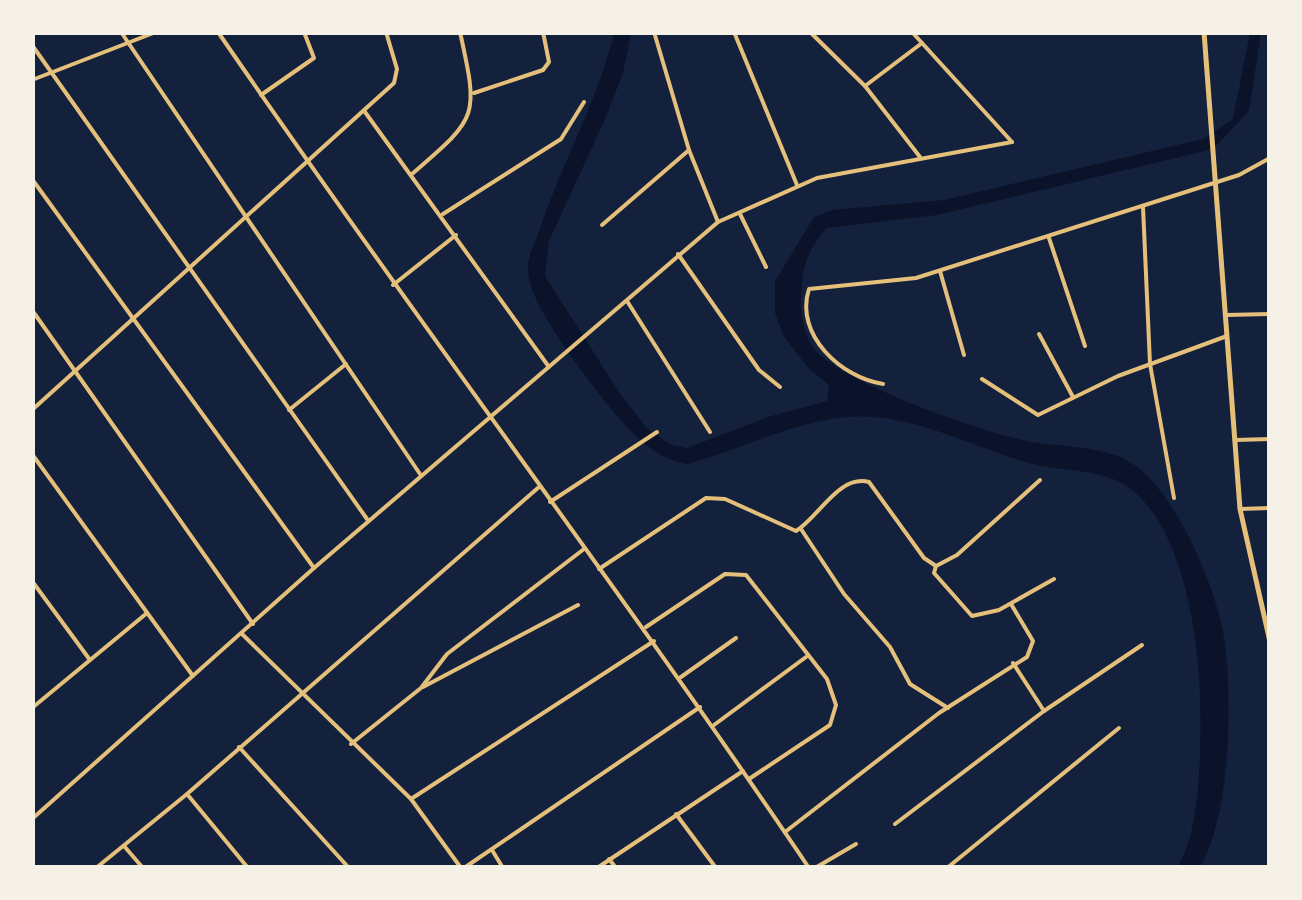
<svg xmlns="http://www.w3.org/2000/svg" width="1302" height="900" font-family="'Sofia Sans Condensed',sans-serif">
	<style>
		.water { fill: #0b132b }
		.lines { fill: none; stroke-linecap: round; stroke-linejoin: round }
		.minor { stroke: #e5c07b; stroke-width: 4 }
		.tertiary { stroke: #e5c07b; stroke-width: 4 }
		.secondary { stroke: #e5c07b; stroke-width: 5 }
	</style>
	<rect width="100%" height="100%" fill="#14213d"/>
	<path class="water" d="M614 33H631L623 73 606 117 549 241 545 276 619 392 646 427 669 444 687 448 768 417 827 401 829 385 809 369 783 335 775 313V281L814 217 832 210 944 200 1203 139 1233 119 1250 33H1261L1249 111 1217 145 1205 151 937 215 827 228C805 252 802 271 801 303 801 318 806 341 817 352 851 386 983 433 1032 442 1061 447 1102 446 1128 461 1174 486 1216 587 1224 637 1233 698 1231 814 1200 867H1177C1202 832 1201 739 1200 696 1198 631 1180 499 1107 477 1083 469 1057 470 1032 464 974 448 911 412 848 417 793 422 741 449 688 464 650 459 623 424 600 395 580 368 528 303 528 270 527 256 537 239 541 226 563 161 598 100 614 33Z"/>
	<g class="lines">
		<g class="minor">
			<polyline points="121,32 420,474"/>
			<path d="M218 32C411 314 618 585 809 868"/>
			<polyline points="654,32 689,150 718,222"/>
			<polyline points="734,32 797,185"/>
			<polyline points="810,32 865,86 922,43"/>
			<polyline points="912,32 1012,142"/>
			<polyline points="32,45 367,519"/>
			<polyline points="32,80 156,32"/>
			<polyline points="865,86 920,157"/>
			<polyline points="474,93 543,70 549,62 543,32"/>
			<polyline points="261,95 314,58 304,32"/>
			<polyline points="365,112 549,367"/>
			<path d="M412 174C478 117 479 118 460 32"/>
			<polyline points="1143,207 1150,364 1174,498"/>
			<polyline points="443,214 561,139 584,102"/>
			<polyline points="740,214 766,267"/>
			<polyline points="602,225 689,150"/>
			<polyline points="1049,238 1085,346"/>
			<polyline points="678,254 759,370 780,387"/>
			<polyline points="940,271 964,355"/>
			<polyline points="393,285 456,235"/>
			<polyline points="627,301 710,432"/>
			<polyline points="32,310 253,624"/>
			<polyline points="1226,315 1270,314"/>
			<polyline points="1039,334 1073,397"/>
			<polyline points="982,379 1038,415 1118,376 1227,336"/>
			<path d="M883 384C842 378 794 335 809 289L916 278 1239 175 1270 158"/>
			<polyline points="32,410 394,83 397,69 386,32"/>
			<polyline points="289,410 346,364"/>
			<polyline points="1235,440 1270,439"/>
			<polyline points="32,454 193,676"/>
			<polyline points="550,502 657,432"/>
			<polyline points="1240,509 1270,508"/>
			<polyline points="801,529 844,594 890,647 910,684 948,708"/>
			<polyline points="936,566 934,573 972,616 999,610 1054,579"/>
			<polyline points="314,568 718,222 817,178 1012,142"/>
			<path d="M599 569 706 498 725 499 796 531C819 517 839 474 869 482L924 558 936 566 957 555 1040 480"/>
			<polyline points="32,581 90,660"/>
			<polyline points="646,627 725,574 746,575 827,679 836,705 830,725 749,779"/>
			<polyline points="242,634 411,799 461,868"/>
			<polyline points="681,677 736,638"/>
			<polyline points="423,687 578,605"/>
			<polyline points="32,708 147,613"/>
			<polyline points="1044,711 1142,645"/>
			<polyline points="714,725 806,657"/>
			<polyline points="351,744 421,688 447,654 584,549"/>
			<polyline points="239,747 349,868"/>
			<polyline points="187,794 248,868"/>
			<polyline points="411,799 654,641"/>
			<polyline points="676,814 716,868"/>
			<polyline points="895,824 1044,711 1013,663"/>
			<polyline points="785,832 939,713 1027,657 1033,641 1011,604"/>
			<polyline points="124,846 143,868"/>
			<polyline points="492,850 503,868"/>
			<polyline points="609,859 616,868"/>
			<polyline points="96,868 187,794 539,487"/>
			<polyline points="464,868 700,707"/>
			<polyline points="597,868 743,771"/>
			<polyline points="815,868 856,844"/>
			<polyline points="947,868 1119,728"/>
		</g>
		<polyline class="tertiary" points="32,179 314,568 32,819"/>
		<polyline class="secondary" points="1204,32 1240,509 1270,642"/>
	</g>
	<rect width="1302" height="900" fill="none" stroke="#f6f1e7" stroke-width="70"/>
</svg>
